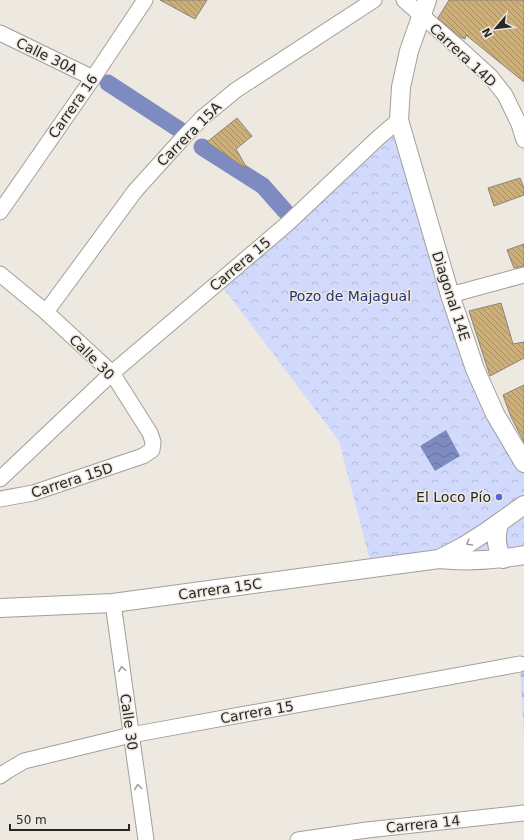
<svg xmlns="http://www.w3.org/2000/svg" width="524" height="840" font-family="'DejaVu Sans',sans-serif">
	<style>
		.forest { fill: url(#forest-firs) }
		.park { fill: url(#park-crowns) }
		.water { fill: url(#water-waves) }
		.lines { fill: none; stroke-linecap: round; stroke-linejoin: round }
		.canal { stroke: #7e8bc1; stroke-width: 17 }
		.building { fill: url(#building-back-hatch); stroke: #88847e }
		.minor-casing { stroke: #a39f98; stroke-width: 17 }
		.tertiary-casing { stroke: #a39f98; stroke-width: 20 }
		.minor { stroke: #fff; stroke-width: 15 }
		.tertiary { stroke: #fff; stroke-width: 18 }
		.oneway { stroke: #9f9e9d }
		.poi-dot { fill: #5768df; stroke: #ede9e1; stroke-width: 1.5 }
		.labels { text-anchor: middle; stroke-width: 3; stroke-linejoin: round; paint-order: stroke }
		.street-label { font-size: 14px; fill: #292825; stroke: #ede9e1 }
		.park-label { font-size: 14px; fill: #2a3375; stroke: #ede9e1 }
		.poi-label { font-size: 14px; fill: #292825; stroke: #ede9e1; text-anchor: end }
	</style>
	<defs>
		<pattern id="forest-firs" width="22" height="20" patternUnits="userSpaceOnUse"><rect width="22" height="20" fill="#d1dafc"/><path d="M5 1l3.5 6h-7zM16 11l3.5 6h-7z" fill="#b3bbd8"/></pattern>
		<pattern id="park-crowns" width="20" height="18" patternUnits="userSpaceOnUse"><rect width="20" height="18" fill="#d1dafc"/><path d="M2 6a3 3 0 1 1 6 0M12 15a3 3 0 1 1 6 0" fill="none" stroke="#b3bbd8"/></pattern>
		<pattern id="water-waves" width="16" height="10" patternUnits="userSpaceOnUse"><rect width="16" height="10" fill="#7e8bc1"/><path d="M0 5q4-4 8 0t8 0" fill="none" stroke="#67729d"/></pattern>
		<pattern id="building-back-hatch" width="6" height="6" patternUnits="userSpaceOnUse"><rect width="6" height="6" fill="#ceaf77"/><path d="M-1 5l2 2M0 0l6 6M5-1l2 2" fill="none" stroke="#a78e61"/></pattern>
	</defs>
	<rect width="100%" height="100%" fill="#ede9e1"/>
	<polygon class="forest" points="524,663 524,738 520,664"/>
	<polygon class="park" points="404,117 450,295 524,463 524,555 372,568 339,441 219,282"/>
	<polygon class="water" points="446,430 460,456 435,471 420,446"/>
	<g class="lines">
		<g class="canal">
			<polyline points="108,83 180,130"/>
			<polyline points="202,147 263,186 285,211"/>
		</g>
	</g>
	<g class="building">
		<polygon points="160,0 207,0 195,19"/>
		<polygon points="449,0 524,0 524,82 466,35 465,39 460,37 438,18"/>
		<polygon points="237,118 252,136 236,149 248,170 207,142"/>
		<polygon points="520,178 524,188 524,195 494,206 488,188"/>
		<polygon points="524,244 524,266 514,268 507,250"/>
		<polygon points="501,303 513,344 524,342 524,358 490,376 469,311"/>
		<polygon points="524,385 524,442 511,417 503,395"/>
	</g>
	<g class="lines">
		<defs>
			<g id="minor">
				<polyline points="404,0 467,55 490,76 505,95 519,124 524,140"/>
				<polyline points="0,33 93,78"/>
				<polyline points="0,212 93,78 145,0"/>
				<polyline points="0,274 46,312 112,373 150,433 153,442 152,450 143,456 33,493 0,499"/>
				<polyline points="450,295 524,275"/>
				<polyline points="46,312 135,191 182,139 202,118 236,90 374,0"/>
				<polyline points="0,479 112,373 287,224 378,138 399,120"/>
				<polyline points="113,603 146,840"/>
				<polyline points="0,776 7,771 24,761 131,735 520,664"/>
				<polyline points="298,840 367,830 524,813"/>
			</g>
			<g id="tertiary">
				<polyline points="427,0 409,51 401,87 399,120 450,295 475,369 495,414 524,463"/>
				<path d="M499 524C495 537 496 548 503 559"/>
				<polyline points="439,559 464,546 486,532 524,505"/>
				<path d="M0 608 113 603 439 559C468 562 496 560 524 555"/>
			</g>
		</defs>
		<use href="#minor" class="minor-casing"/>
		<use href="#tertiary" class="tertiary-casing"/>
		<use href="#minor" class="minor"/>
		<use href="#tertiary" class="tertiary"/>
	</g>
	<defs><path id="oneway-chevron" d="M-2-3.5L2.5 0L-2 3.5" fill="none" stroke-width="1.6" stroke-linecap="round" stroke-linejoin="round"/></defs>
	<g class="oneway">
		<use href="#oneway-chevron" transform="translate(469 543) rotate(149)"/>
		<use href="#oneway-chevron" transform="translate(122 669) rotate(-98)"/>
		<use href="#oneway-chevron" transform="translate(138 787) rotate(-98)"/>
	</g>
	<circle class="poi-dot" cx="499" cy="497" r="4"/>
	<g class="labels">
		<g class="street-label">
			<text transform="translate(463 55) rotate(43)" y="5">Carrera 14D</text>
			<text transform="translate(47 56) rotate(26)" y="5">Calle 30A</text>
			<text transform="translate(73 106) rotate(-55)" y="5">Carrera 16</text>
			<text transform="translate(189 134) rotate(-45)" y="5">Carrera 15A</text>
			<text transform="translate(240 264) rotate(-40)" y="5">Carrera 15</text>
			<text transform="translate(451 296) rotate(72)" y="5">Diagonal 14E</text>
			<text transform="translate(92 357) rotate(45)" y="5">Calle 30</text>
			<text transform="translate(72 480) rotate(-18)" y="5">Carrera 15D</text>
			<text transform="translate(220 589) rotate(-8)" y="5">Carrera 15C</text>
			<text transform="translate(257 712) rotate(-10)" y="5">Carrera 15</text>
			<text transform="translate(129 722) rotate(82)" y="5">Calle 30</text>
			<text transform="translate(423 824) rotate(-6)" y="5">Carrera 14</text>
		</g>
		<g class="park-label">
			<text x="350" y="301">Pozo de Majagual</text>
		</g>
		<g class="poi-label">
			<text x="491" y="502">El Loco Pío</text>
		</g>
	</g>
	<g transform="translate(496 28) rotate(242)" stroke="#ede9e1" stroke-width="3" paint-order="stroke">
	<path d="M0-3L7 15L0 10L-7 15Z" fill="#292825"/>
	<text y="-6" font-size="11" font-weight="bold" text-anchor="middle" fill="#292825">N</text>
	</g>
	<path d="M10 824v6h119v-6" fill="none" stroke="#292825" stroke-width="2"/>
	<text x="16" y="824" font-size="12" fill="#292825" stroke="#ede9e1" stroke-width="3" paint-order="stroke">50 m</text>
</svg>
